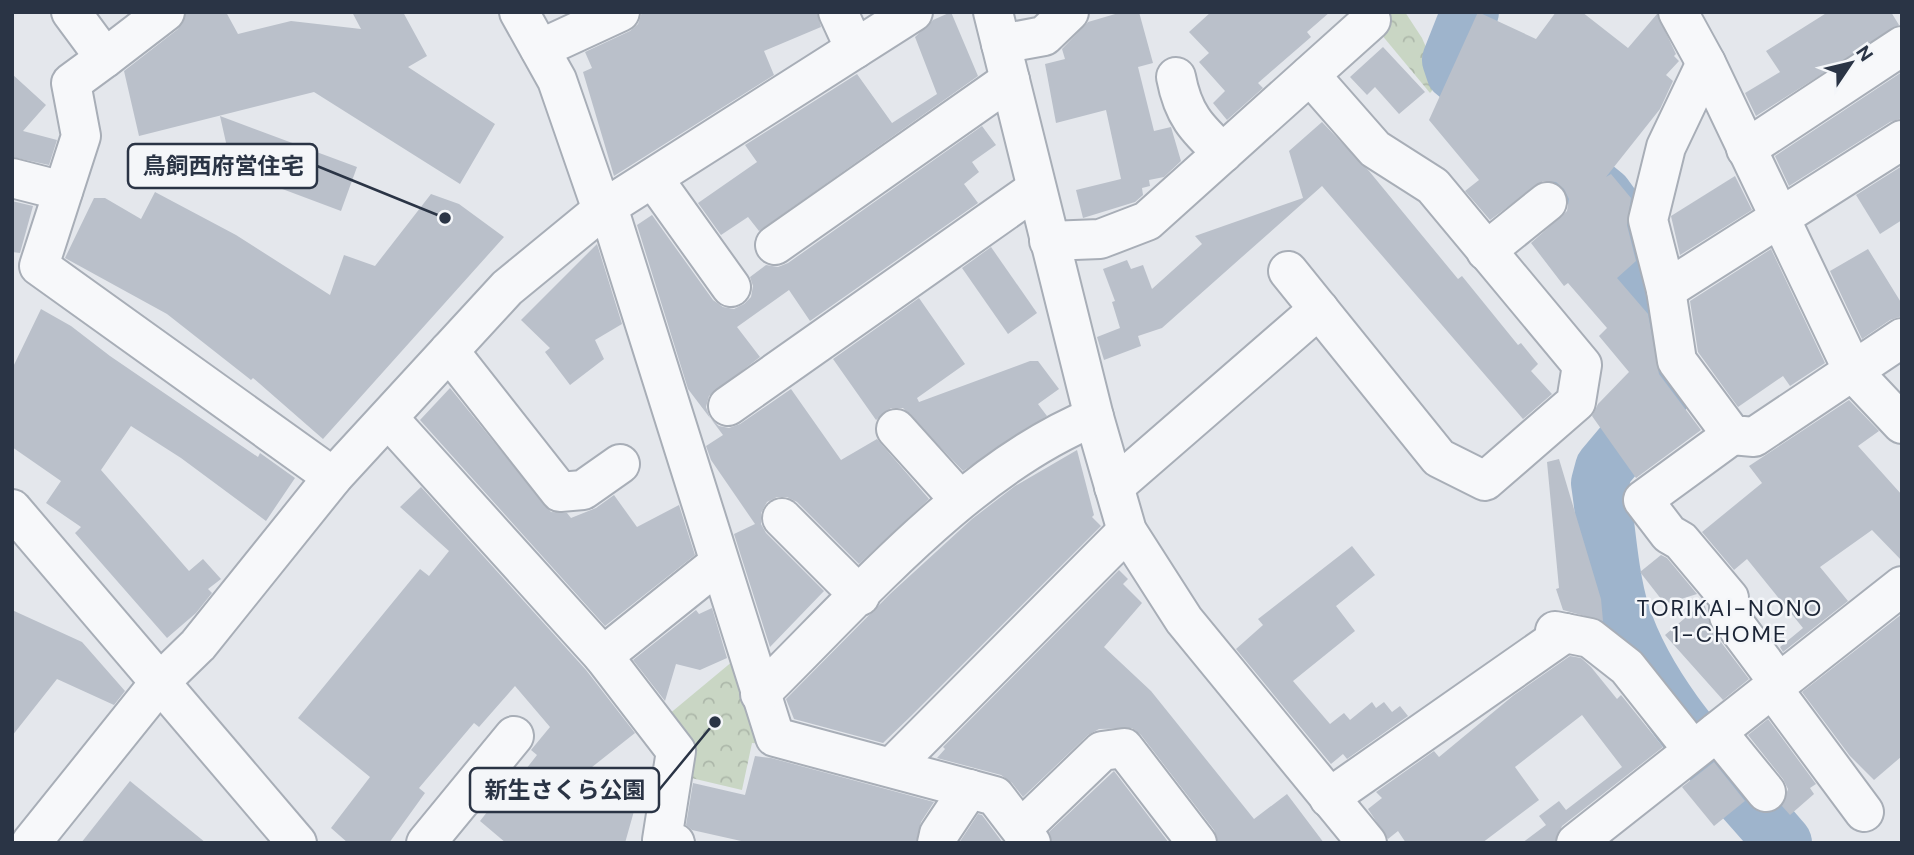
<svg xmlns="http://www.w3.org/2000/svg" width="1914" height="855" font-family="'DM Sans','Noto Sans JP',sans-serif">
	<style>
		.park { fill: url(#park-crowns) }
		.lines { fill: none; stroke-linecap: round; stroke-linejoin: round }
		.river { stroke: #9eb4cc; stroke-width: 58 }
		.building { fill: #bac0ca }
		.minor-casing { stroke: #a8aeb7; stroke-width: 42 }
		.minor { stroke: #f7f8fa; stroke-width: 38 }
		.labels { text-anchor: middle; stroke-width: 5; stroke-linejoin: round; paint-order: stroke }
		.neighbourhood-label { font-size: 23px; letter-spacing: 2px; fill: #1c2536; stroke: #f4f6f9 }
		.leader { fill: none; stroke: #2a3445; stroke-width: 2.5 }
		.callout-dot { fill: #2a3445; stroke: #f4f6f9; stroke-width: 2.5 }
		.callout { fill: #f4f6f9; stroke: #2a3445; stroke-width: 2.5 }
		.callout-label { font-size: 23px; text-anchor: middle; font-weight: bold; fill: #2a3445 }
	</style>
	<defs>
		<pattern id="park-crowns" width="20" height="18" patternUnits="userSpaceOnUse" patternTransform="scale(1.75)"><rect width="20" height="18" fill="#c9d6c4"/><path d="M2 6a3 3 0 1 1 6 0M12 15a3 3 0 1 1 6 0" fill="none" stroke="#adb8aa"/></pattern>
	</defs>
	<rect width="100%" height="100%" fill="#e4e7ec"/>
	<g class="park">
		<polygon points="1386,12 1405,12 1422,38 1441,81 1430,93 1381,34"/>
		<polygon points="739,656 763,744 752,743 742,790 687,777 662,720"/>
	</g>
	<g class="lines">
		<g class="river">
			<polyline points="1470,12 1451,60 1455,72 1512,119"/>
			<path d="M1576 173 1604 196 1635 239 1666 372 1657 405 1604 468 1600 483C1606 522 1609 577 1621 614 1650 703 1724 773 1783 843"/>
		</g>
	</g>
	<g class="building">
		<polygon points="186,12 226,12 238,34 291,21 361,29 352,12 403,12 427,56 408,67 495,124 460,184 314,92 139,136 124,71 178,29"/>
		<polygon points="642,12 817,12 821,27 764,51 774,75 614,176 583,72 592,68 585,52 630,31 638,24"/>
		<polygon points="951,12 978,76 759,231 748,217 721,235 698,203 757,162 745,145 857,74 892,123 937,94 915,37 933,20"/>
		<polygon points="1122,12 1139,12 1153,63 1138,67 1154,131 1171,127 1181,161 1164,177 1149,180 1150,186 1142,188 1143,195 1135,202 1083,218 1076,190 1121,179 1106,110 1056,123 1045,64 1065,59 1062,49 1088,22"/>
		<polygon points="1211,12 1330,12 1307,32 1311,37 1258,83 1263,88 1227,120 1213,103 1225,91 1199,62 1209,53 1189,32"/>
		<polygon points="1478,12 1536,39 1556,12 1582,12 1628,48 1657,14 1676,54 1674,56 1679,61 1666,75 1673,81 1660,109 1606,177 1611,174 1631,198 1627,225 1636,261 1617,278 1648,314 1659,374 1701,430 1636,478 1592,416 1598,404 1629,372 1599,336 1607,328 1568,283 1564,286 1531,243 1567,211 1569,199 1564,189 1556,182 1543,181 1490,220 1465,191 1479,180 1429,120"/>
		<polygon points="1828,12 1891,12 1899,25 1756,116 1745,93 1780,72 1766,51"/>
		<polygon points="1383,47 1425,92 1399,114 1375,87 1367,95 1350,77"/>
		<polygon points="1902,72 1902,118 1890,122 1789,186 1775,156"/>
		<polygon points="12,74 46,105 23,131 57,140 49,165 12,157"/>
		<polygon points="220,116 357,167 341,211 261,181 236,187"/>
		<polygon points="1322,122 1369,171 1458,279 1462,276 1518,345 1521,343 1538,364 1531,371 1552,394 1523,419 1322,186 1162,328 1138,336 1141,346 1104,360 1097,337 1120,328 1112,302 1115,301 1103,269 1127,260 1131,269 1143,265 1152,289 1202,244 1195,236 1303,198 1289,151"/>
		<polygon points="982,126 996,145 972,162 979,172 964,184 978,203 810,321 789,290 737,327 760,357 709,396 706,407 710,418 688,389 637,225 652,215 713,300 723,307 734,309 744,304 751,297 753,286 750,277 766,265 778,267 788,263"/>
		<polygon points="1902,166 1902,220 1880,234 1856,195"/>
		<polygon points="1735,176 1752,210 1680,255 1671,216"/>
		<polygon points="155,192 236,235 330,295 344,255 375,266 431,194 459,204 504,237 323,439 253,378 251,380 167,314 65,258 94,198 105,198 141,219"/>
		<polygon points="12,201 33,206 20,253 12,252"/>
		<polygon points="597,244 622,324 595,340 604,359 570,385 545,352 550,348 521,320"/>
		<polygon points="991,247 1037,313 1008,334 962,268"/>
		<polygon points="1771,249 1825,363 1790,386 1783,376 1738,407 1698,352 1690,301"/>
		<polygon points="1868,249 1902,304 1902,316 1890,320 1862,339 1830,271"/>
		<polygon points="919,298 965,364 917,398 919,402 1030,361 1038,361 1059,389 1038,404 1047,416 963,471 903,408 891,408 876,420 833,359"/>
		<polygon points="41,309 71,326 110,356 258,457 260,453 295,478 266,521 181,458 131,426 101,470 189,571 203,559 221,579 208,589 212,593 196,613 167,638 75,533 81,527 46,503 61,481 12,447 12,369"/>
		<polygon points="450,388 551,512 567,513 571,518 596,508 614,495 637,527 679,505 695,555 605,626 420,420"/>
		<polygon points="791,389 841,460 877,439 929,499 859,564 797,502 787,497 777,497 767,502 761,513 761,524 766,533 824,591 770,647 734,534 755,524 711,460 706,446 723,435 711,419 719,426 729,428 740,424"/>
		<polygon points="1849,400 1879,431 1858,446 1902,495 1902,561 1872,530 1820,567 1848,601 1783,652 1780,647 1803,628 1747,559 1734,570 1702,532 1762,483 1749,466"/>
		<polygon points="1077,450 1094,515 1092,517 1101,526 911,716 883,743 794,719 786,699 890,594 972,519 1015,486"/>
		<polygon points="1559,459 1601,599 1603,621 1563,610 1556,589 1559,588 1547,462"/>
		<polygon points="421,487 586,670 635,733 582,775 633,790 629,802 636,804 625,843 506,843 480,821 495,802 498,805 537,755 531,750 550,727 515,686 479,727 474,723 419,788 425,793 389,843 348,843 331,828 370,777 298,718 420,569 429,576 449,551 400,507"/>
		<polygon points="1352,546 1375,575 1336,606 1355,631 1293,681 1330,724 1344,713 1350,720 1372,702 1376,708 1384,702 1392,712 1400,706 1408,716 1347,759 1343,754 1331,764 1236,649 1263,625 1258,619"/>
		<polygon points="1661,555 1667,558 1697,594 1665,604 1640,572"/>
		<polygon points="1119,570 1128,579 1123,584 1142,603 1104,647 1151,691 1254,819 1287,794 1324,843 1218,843 1214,830 1141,735 1132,728 1099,729 1088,735 1023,797 1012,783 1001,775 937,758 945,749 943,747"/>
		<polygon points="1704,602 1711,629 1749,679 1723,700 1665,635"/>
		<polygon points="712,608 727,658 700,670 676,664 665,701 633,660 696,610 699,614"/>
		<polygon points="12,610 82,642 125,691 114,705 57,679 12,736"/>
		<polygon points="1902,614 1902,756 1874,780 1850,756 1802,692"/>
		<polygon points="1570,656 1581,658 1591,667 1617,699 1621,695 1663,747 1562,826 1555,843 1522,843 1546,825 1539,816 1559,801 1566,810 1622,767 1582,715 1515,767 1539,800 1482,843 1406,843 1398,831 1388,839 1368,809 1382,798 1376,792 1434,751 1439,757 1514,695"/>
		<polygon points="1768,719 1816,784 1810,788 1814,794 1790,815 1782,806 1788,789 1783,779 1748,735"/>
		<polygon points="755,756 771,758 934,802 921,822 916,843 750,843 692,830 686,825 693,783 745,795"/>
		<polygon points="1714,762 1745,801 1714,826 1682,787"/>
		<polygon points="1114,771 1169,843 1052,843 1049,832"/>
		<polygon points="130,781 206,843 81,843"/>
		<polygon points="978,814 982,815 1003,843 959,843"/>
	</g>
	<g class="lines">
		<defs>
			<g id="minor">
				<polyline points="71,12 105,58 165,12"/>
				<polyline points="519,12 557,80 602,210"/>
				<polyline points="838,12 855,49"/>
				<polyline points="993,12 1094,417 1127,531 1184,620 1367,843"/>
				<polyline points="1678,12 1706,63 1854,373 1902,424"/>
				<polyline points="1001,44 1044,36 1069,12"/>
				<polyline points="540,49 620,12"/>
				<polyline points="105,58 71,83 81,136 39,266 333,477"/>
				<polyline points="1706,63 1666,147 1648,220 1666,290 1677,361 1732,435 1754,437 1902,338"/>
				<path d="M1176 77C1183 114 1196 128 1223 153"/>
				<polyline points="1746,149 1902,46"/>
				<polyline points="12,178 63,191"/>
				<polyline points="653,178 731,287"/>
				<polyline points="608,207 775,737 995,796 1031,843"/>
				<polyline points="1049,241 1100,239 1147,221 1371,20"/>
				<polyline points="775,245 1010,80"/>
				<polyline points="1486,251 1547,202"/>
				<polyline points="1288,271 1439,458 1485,481 1576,402 1582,365 1433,186 1375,149 1310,75"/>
				<polyline points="1666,290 1902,140"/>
				<polyline points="449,351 560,492 583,490 620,464"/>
				<polyline points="728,406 1036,189"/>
				<polyline points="389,419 603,656 676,751 662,840 675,843"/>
				<polyline points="896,429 959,499"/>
				<polyline points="1732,435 1643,500 1669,534 1681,541 1729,598 1729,616 1779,683"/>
				<polyline points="1114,487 1319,309"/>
				<polyline points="12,509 297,843"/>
				<polyline points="782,518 860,596"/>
				<polyline points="1555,631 1590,638 1627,667 1693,750"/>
				<polyline points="603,656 719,563"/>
				<polyline points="1772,688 1864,812"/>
				<path d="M760 694C857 599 968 468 1094 417"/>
				<polyline points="1717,732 1766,792"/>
				<polyline points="893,766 1127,531"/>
				<polyline points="1329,798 1565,633"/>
				<polyline points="1021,829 1102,751 1124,748 1197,843"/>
				<polyline points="31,843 161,681 198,645 333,477 507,288 602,210 913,12"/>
				<polyline points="426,843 514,736"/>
				<polyline points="937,843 939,834 969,789"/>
				<polyline points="1576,843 1902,586"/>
			</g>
		</defs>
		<use href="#minor" class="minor-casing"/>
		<use href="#minor" class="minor"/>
	</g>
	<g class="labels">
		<g class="neighbourhood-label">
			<text x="1730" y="616">TORIKAI-NONO<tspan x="1730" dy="26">1-CHOME</tspan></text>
		</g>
	</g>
	<path class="leader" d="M445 218L317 166M715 722L659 790"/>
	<g class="callout-dot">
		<circle cx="445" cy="218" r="7"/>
		<circle cx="715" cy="722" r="7"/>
	</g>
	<g class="callout">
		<rect x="128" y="144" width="189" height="44" rx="7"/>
		<rect x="470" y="768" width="189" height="44" rx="7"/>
	</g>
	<g class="callout-label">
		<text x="223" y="174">鳥飼西府営住宅</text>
		<text x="565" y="798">新生さくら公園</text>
	</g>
	<rect width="1914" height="855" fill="none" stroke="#2a3445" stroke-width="28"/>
	<g transform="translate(1851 63) rotate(55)" stroke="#f4f6f9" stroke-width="5" paint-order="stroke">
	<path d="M0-5L12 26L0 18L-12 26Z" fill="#2a3445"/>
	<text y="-10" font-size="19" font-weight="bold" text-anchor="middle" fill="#2a3445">N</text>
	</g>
</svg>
